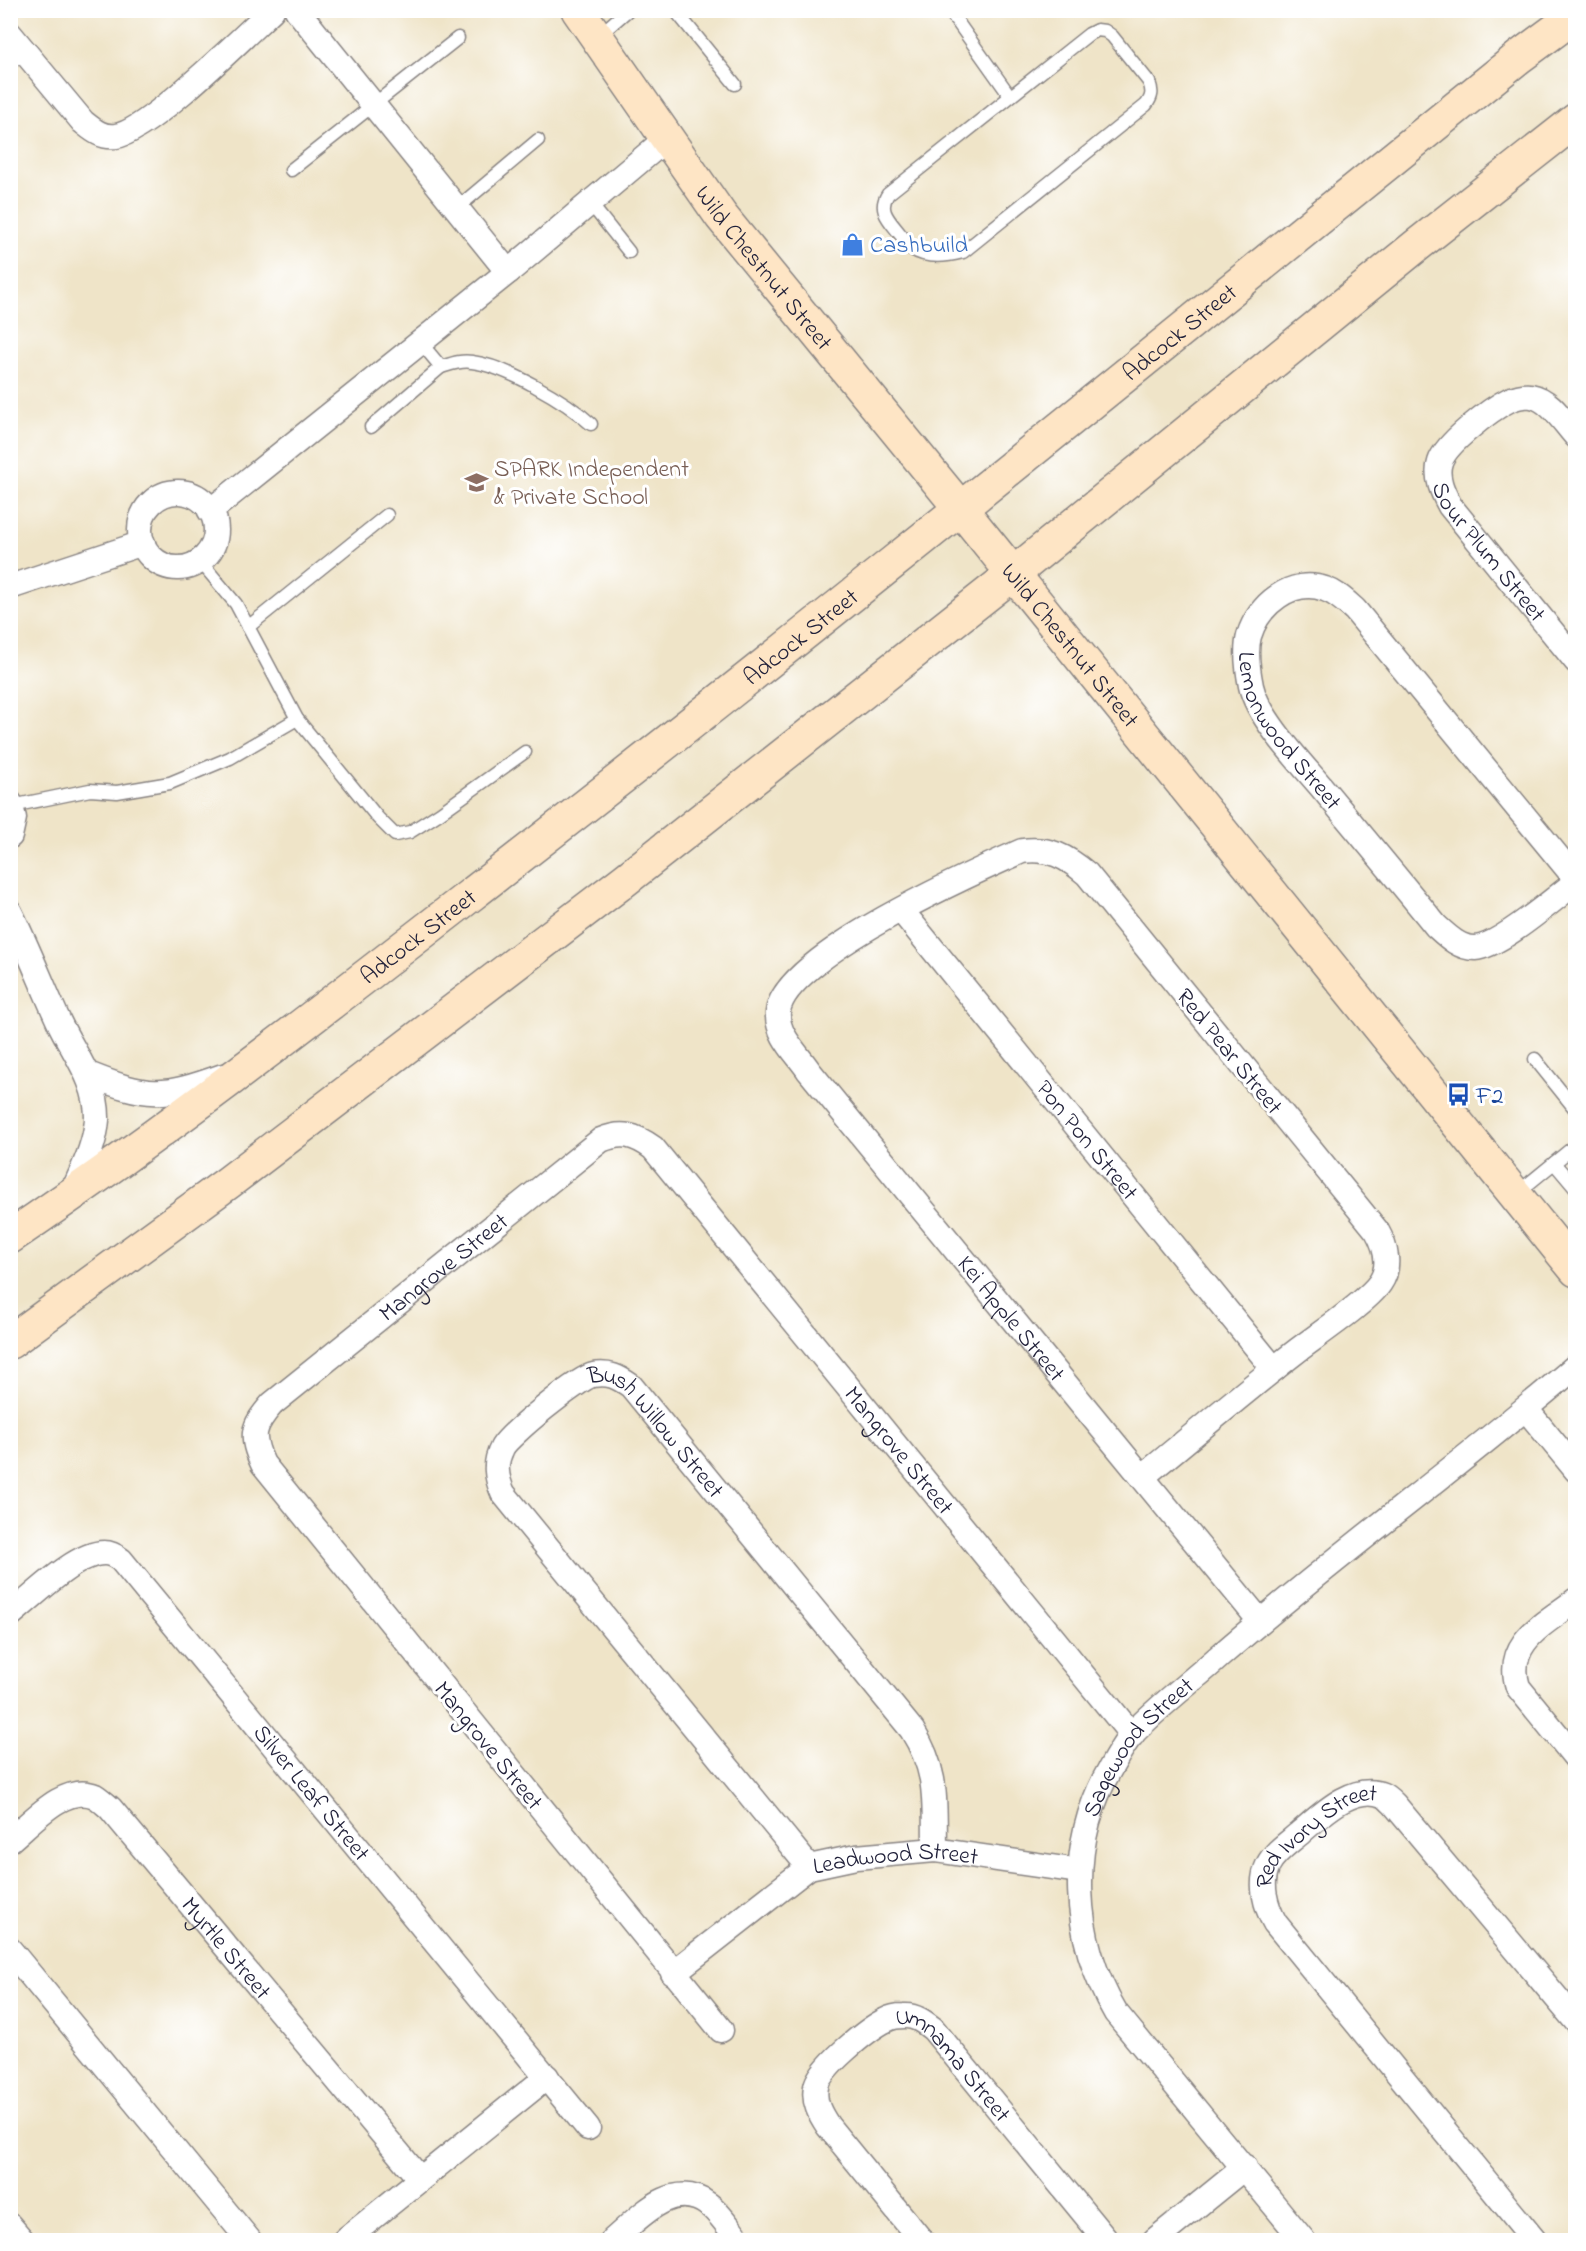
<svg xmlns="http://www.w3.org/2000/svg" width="1586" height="2251" font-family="'Indie Flower',sans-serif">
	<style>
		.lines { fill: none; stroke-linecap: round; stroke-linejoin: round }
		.lane-casing { stroke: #888382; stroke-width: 15 }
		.street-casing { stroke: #888382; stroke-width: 27 }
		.secondary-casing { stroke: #888382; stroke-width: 36 }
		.lane { stroke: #fff; stroke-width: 12 }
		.street { stroke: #fff; stroke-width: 24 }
		.secondary { stroke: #fee5c5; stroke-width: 33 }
		.labels { text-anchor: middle; stroke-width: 6; stroke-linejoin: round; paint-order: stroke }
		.shop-label { font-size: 24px; fill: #366cbe; stroke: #fff; text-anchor: start }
		.street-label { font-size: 24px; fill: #22223b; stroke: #fff }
		.education-label { font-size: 24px; fill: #785e54; stroke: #fff; text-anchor: start }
		.transit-label { font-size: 24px; fill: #164399; stroke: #fff; text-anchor: start }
	</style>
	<rect width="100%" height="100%" fill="#fff"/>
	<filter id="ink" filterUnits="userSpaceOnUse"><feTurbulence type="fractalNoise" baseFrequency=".0167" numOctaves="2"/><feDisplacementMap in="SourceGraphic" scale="12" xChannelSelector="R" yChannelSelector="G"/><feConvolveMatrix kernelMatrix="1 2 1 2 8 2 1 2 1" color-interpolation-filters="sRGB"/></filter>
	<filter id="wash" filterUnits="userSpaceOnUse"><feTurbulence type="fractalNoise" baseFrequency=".008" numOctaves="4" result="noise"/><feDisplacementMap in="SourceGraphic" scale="24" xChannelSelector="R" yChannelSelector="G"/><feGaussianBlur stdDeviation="1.35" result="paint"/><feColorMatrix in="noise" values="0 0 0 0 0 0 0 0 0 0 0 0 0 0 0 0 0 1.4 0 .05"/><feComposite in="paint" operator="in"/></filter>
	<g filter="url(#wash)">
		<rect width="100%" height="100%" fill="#efe4c8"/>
	</g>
	<g filter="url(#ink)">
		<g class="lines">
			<defs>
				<g id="lane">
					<polyline points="675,10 735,84"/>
					<polyline points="949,10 1010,96"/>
					<path d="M1097 30 1105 31 1112 36 1149 82C1153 92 1152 97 1146 105L963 252C948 256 927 259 912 249 908 246 904 238 900 234 890 221 877 210 888 194L1089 34Z"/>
					<polyline points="597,37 628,10"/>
					<polyline points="10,63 25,52"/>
					<polyline points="291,170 458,38"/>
					<polyline points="590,203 629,252"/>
					<polyline points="457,208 538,140"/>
					<path d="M441 367C451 364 461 360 472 362 506 366 566 401 591 424"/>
					<polyline points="371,427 441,367 421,343"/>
					<polyline points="200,561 236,604 297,719 378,818 395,835 410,832 440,813 525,752"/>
					<polyline points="248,627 387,515"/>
					<polyline points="12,806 90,790 117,792 170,783 230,758 297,719"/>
					<polyline points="1535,1059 1576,1110"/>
					<polyline points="1554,1163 1576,1189"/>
					<polyline points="1516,1194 1576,1145"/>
				</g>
				<g id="street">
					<polyline points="297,10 508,272"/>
					<path d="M10 34 83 122C93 130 102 138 116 136 148 132 244 36 272 10"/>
					<path id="s1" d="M1576 436C1564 423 1550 399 1531 396 1524 395 1516 397 1509 400 1491 409 1446 443 1440 462 1435 477 1443 493 1450 506L1576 661"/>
					<circle cx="178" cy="530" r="38"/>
					<polyline points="210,511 508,272 666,139"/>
					<polyline points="10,587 143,543"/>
					<polyline points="10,803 14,818 10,836"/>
					<path id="s2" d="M1576 879 1355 610C1346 602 1337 593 1325 589 1292 577 1258 605 1249 636 1245 651 1248 671 1251 686 1258 718 1301 763 1323 789 1361 835 1399 880 1436 926 1447 936 1459 948 1475 948 1499 947 1555 898 1576 882"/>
					<path id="s3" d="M901 910 1274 1369"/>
					<path d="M10 912C28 948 42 985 59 1022 74 1054 98 1082 97 1120 95 1146 82 1170 72 1194"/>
					<path d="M88 1074C148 1098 162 1098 223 1076"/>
					<polyline points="1526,1409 1576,1470"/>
					<path id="s4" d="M1142 1477C1194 1435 1245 1391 1298 1350 1319 1334 1367 1302 1380 1283 1391 1267 1386 1247 1377 1231L1087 874C1067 857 1049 847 1022 851 974 872 783 957 778 1012 776 1035 797 1053 809 1071L1260 1621"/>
					<path d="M1576 1600C1545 1624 1504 1642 1518 1687L1576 1758"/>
					<path id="s5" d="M10 1615C33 1597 75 1553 104 1553 111 1553 116 1556 121 1560L588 2128"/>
					<path id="s6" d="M10 1840C32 1822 65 1783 95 1796 100 1799 105 1804 110 1808L420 2179"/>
					<path id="s7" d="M809 1867 503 1493C496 1477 494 1463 502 1448 507 1436 580 1377 593 1375 609 1372 618 1377 631 1386L912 1730C939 1773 934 1801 935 1850"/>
					<polyline points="10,1950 249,2240"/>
					<path id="s8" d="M673 1973 809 1867 856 1857 935 1850 1079 1871"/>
					<path id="s9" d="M721 2030 263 1464C250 1436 252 1427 272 1404L601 1140C622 1131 635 1135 653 1148L1132 1735"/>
					<polyline points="10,2226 22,2240"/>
					<polyline points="345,2240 547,2077"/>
					<path d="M613 2240C638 2219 673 2177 709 2205 720 2213 730 2229 739 2240"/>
					<path id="s10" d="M921 2240 828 2126C820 2114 813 2102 816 2087 818 2069 869 2028 886 2020 891 2017 898 2016 904 2016 915 2015 924 2022 933 2029L1106 2240"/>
					<polyline points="1155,2240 1245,2167"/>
					<path id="s11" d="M1303 2240 1116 2013C1072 1939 1066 1844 1111 1767 1117 1757 1124 1743 1133 1733 1160 1705 1192 1681 1221 1655 1336 1555 1460 1466 1576 1366"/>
					<path id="s12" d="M1534 2240 1275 1923C1266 1907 1259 1884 1268 1865 1275 1851 1290 1842 1301 1832 1321 1815 1353 1783 1383 1795 1386 1796 1391 1801 1394 1804L1576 2021"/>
				</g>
				<g id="secondary">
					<path id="s13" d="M578 10 721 216 960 508 1576 1270"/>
					<path id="s14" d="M10 1237C183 1120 347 991 512 863 852 600 1184 327 1519 57L1576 15"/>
					<polyline points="10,1342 229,1182 625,880 1013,574 1416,246 1576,120"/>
				</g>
			</defs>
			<use href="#lane" class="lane-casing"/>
			<use href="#street" class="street-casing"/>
			<use href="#secondary" class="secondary-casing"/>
			<use href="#lane" class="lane"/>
			<use href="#street" class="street"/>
			<use href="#secondary" class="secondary"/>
		</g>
	</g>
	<defs>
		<symbol id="shop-bare" viewBox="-9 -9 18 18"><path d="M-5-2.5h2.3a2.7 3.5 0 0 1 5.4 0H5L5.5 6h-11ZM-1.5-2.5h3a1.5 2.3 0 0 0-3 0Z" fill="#3f7fe0" stroke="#fff" stroke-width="2.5" paint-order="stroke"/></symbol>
		<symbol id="school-bare" viewBox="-9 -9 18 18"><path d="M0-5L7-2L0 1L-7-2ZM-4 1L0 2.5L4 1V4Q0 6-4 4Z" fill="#8d6e63" stroke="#fff" stroke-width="2.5" paint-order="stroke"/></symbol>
		<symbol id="bus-bare" viewBox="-9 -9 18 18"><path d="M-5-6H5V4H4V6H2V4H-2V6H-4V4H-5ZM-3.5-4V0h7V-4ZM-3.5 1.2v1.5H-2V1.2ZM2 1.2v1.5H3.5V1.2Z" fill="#1a4fb4" stroke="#fff" stroke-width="2.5" paint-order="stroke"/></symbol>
	</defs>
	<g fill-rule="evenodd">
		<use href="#shop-bare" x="836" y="228" width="33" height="33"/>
		<use href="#school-bare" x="460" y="466" width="33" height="33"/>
		<use href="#bus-bare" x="1442" y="1078" width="33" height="33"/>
	</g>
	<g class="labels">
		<g class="shop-label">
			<text x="870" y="252">Cashbuild</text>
		</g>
		<g class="street-label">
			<text dy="8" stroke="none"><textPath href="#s13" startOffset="318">Wild Chestnut Street</textPath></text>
			<text dy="8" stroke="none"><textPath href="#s14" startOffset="1479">Adcock Street</textPath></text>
			<text dy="8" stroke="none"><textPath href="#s1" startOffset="284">Sour Plum Street</textPath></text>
			<text dy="8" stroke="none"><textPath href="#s14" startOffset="993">Adcock Street</textPath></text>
			<text dy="8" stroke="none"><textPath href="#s13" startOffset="804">Wild Chestnut Street</textPath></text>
			<text dy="8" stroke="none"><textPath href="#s2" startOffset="592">Lemonwood Street</textPath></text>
			<text dy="8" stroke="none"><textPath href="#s14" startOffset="507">Adcock Street</textPath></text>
			<text transform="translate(1230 1051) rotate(51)" y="8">Red Pear Street</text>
			<text dy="8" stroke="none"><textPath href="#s3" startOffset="296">Pon Pon Street</textPath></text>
			<text dy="8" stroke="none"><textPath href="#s9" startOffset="1014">Mangrove Street</textPath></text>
			<text dy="8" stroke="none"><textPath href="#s4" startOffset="1580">Kei Apple Street</textPath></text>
			<text dy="8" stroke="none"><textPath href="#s7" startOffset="735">Bush Willow Street</textPath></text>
			<text dy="8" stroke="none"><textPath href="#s9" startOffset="1662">Mangrove Street</textPath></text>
			<text transform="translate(489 1745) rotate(51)" y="8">Mangrove Street</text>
			<text dy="8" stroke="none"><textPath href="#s11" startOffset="584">Sagewood Street</textPath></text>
			<text dy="8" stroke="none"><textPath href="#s5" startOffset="434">Silver Leaf Street</textPath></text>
			<text dy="8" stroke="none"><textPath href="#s12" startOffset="526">Red Ivory Street</textPath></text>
			<text dy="8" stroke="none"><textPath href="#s8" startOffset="260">Leadwood Street</textPath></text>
			<text dy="8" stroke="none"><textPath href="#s6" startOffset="302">Myrtle Street</textPath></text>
			<text dy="8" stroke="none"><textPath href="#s10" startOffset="376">Umnama Street</textPath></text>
		</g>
		<g class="education-label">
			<text x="494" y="476">SPARK Independent<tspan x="494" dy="28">&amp; Private School</tspan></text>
		</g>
		<g class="transit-label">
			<text x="1476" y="1103">F2</text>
		</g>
	</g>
	<rect width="1586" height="2251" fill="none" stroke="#fff" stroke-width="36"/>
</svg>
